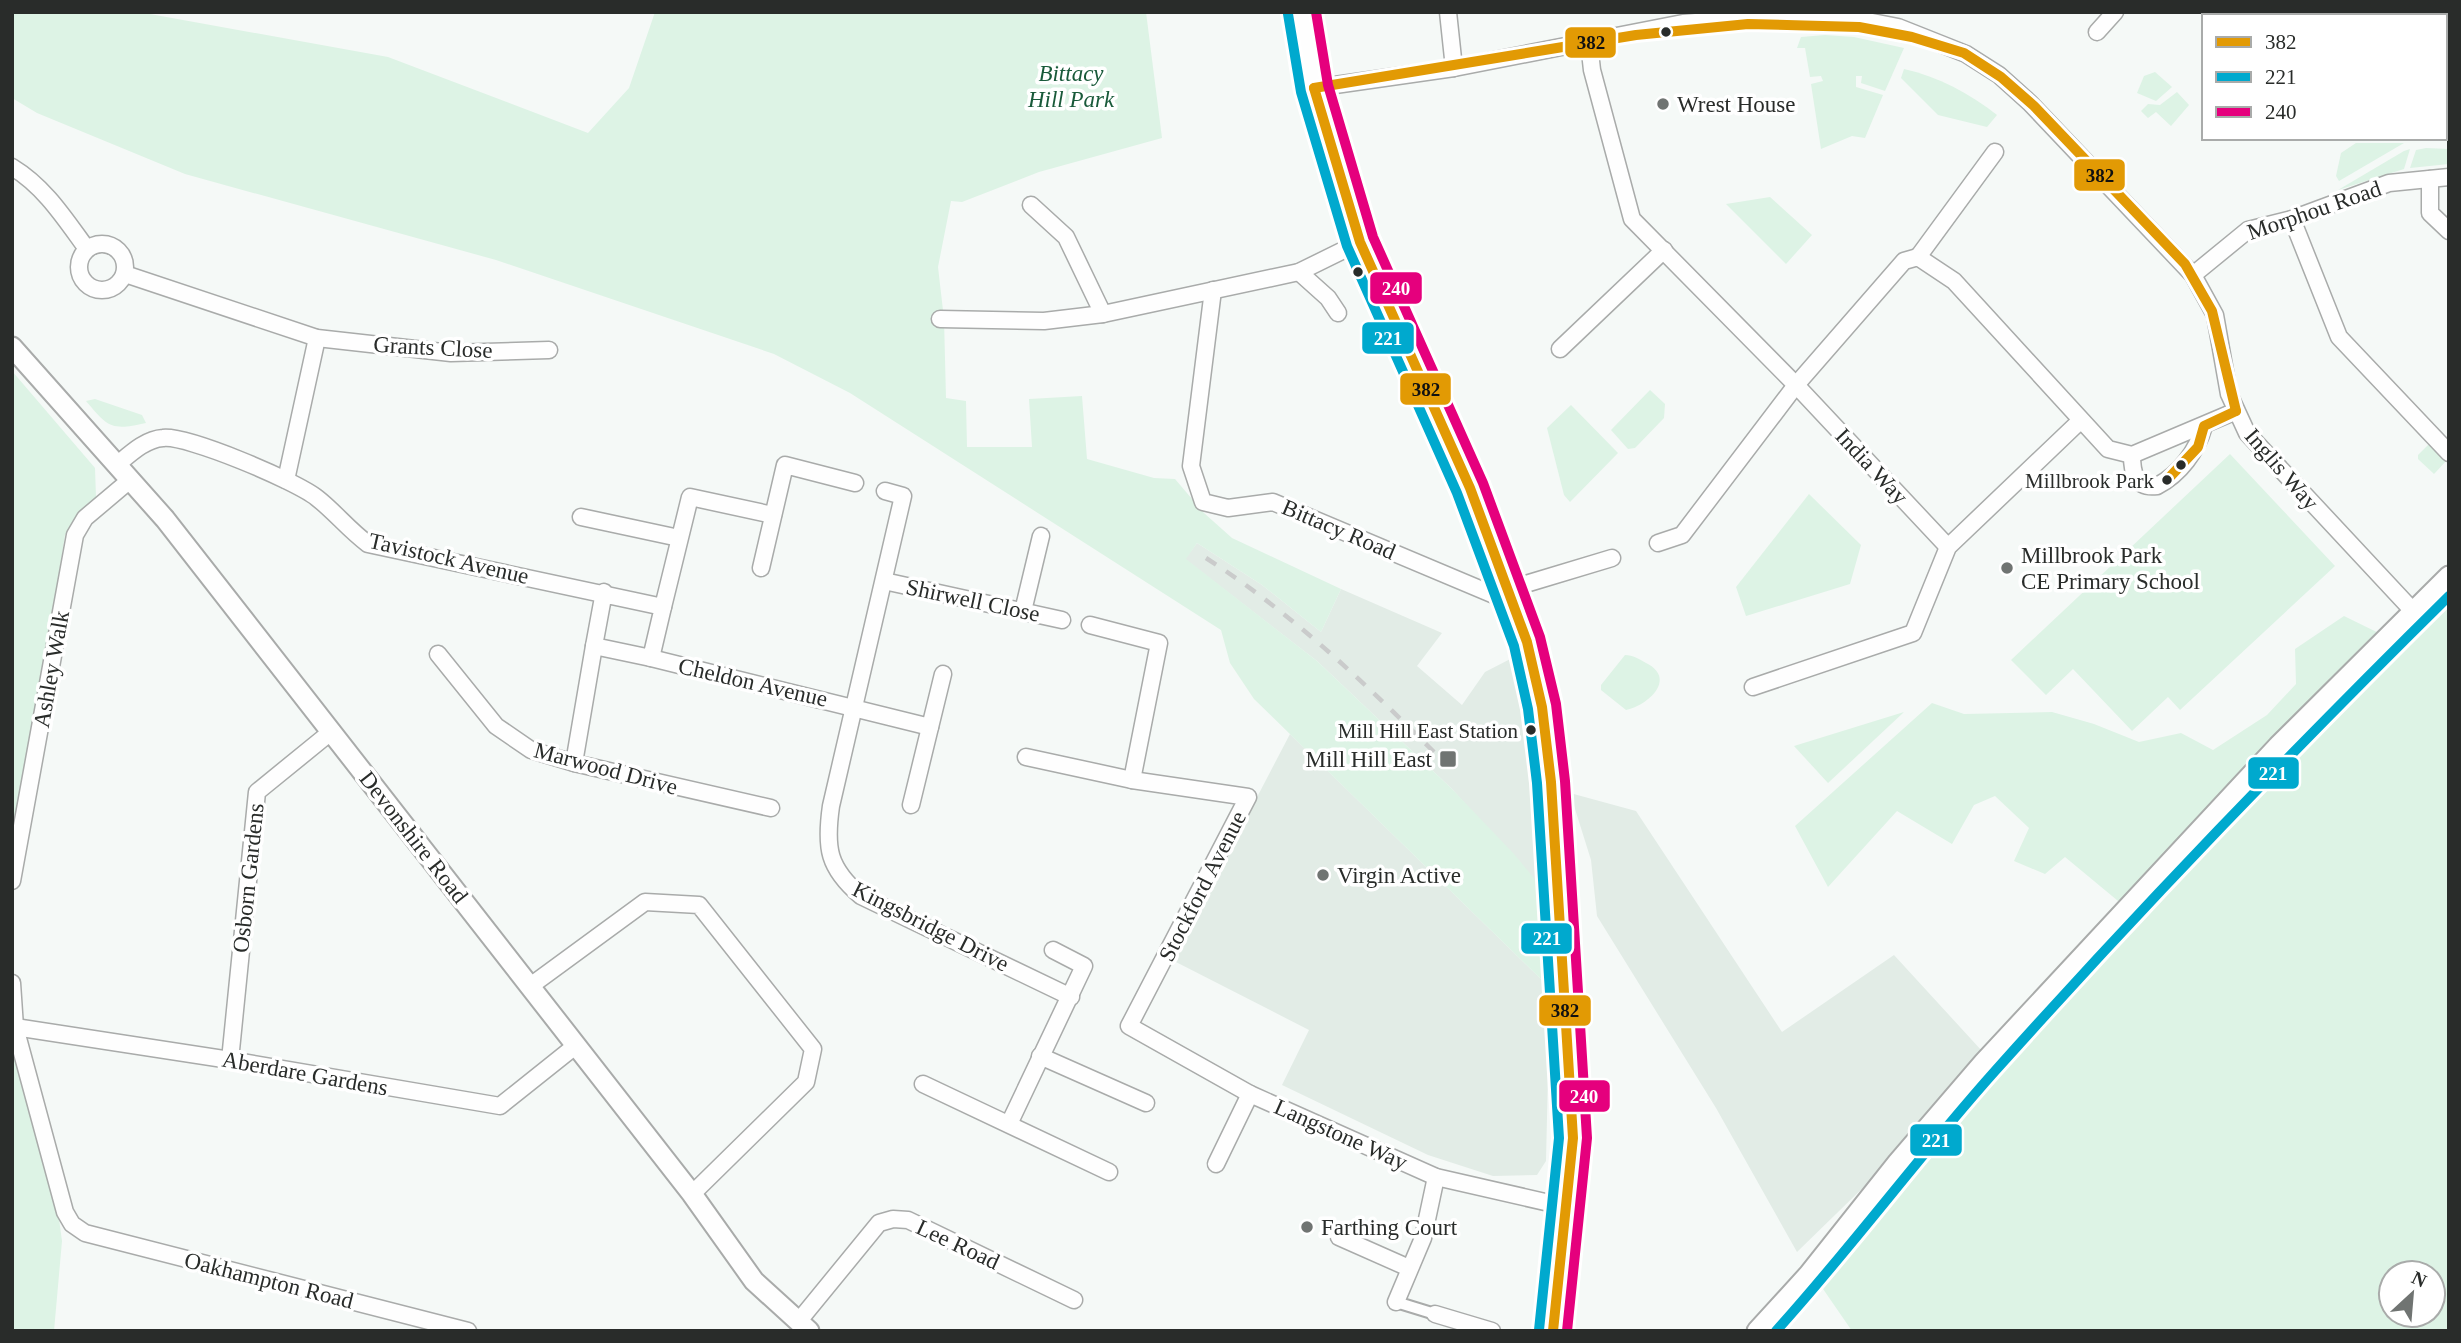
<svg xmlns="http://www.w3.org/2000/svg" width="2461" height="1343" font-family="'Times New Roman',serif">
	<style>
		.built { fill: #e2ece6 }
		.green { fill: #ddf3e5; fill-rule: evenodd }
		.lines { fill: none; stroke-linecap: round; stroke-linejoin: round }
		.pedestrian-casing { stroke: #a9abaa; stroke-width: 14 }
		.minor-casing { stroke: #a9abaa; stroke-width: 19 }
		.tertiary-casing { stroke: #a9abaa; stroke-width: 23 }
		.secondary-casing { stroke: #a9abaa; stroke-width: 24 }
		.pedestrian { stroke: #fefefe; stroke-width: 10 }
		.minor { stroke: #fefefe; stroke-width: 16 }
		.tertiary { stroke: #fefefe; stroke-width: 19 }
		.secondary { stroke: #fefefe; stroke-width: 21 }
		.rail { stroke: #cacbcb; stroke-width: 4.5; stroke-dasharray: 12 12; stroke-linecap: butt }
		.bus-1-casing { stroke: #fff; stroke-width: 16 }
		.bus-2-casing { stroke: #fff; stroke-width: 16 }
		.bus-3-casing { stroke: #fff; stroke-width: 16 }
		.bus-1 { stroke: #e29a04; stroke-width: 10 }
		.bus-2 { stroke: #00a9ce; stroke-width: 10 }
		.bus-3 { stroke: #e5007d; stroke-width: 10 }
		.bus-dot { fill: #292c2a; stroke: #fff; stroke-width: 2.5 }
		.poi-dot { fill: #707472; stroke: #fff; stroke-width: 2.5 }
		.labels { text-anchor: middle; stroke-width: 7; stroke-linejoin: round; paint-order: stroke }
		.bus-label { font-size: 21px; fill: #292c2a; stroke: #fff; text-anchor: end }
		.park-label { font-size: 23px; font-style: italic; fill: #195a3a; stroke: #fff }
		.poi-label { font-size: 23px; fill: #292c2a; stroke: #fff; text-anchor: start }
		.street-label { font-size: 23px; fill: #292c2a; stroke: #fff }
		.line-badge { stroke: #fff; stroke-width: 2.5 }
		.badge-label { font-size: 19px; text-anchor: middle; font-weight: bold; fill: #fff }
		.pale-badge-label { font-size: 19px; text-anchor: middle; font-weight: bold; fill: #111 }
	</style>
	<rect width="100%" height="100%" fill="#f5f9f7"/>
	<g class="built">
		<polygon points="1197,543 1262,585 1321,632 1341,589 1442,633 1417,666 1462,705 1485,672 1518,655 1547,894 1451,788 1317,661 1185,559"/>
		<polygon points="1290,734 1550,988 1546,1161 1537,1175 1493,1176 1428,1155 1282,1085 1309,1030 1172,960"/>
		<polygon points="1570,793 1636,811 1782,1032 1894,955 1982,1051 1875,1176 1797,1252 1716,1108 1597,916 1591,860"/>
	</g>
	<g class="green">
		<polygon points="12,12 139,12 388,57 588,133 629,88 655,12 1146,12 1162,138 1039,172 962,202 951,201 938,267 944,319 946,398 966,401 967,447 1032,447 1029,399 1082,396 1087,459 1154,478 1175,479 1204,513 1232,538 1341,589 1321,632 1262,585 1197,543 1186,559 1317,661 1451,788 1514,854 1547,894 1550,988 1254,699 1230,663 1221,630 850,393 774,354 496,260 185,174 37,113 12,98"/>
		<polygon points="1825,35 1854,37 1904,48 1885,91 1861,83 1862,76 1856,76 1856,87 1883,95 1865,138 1852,136 1821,149 1811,84 1823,81 1821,76 1810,77 1805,48 1797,48 1801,37"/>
		<path d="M1904 69C1939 77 1969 93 1997 115L1987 127 1938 115 1901 78Z"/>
		<polygon points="2155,72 2172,87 2156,101 2137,93 2144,76"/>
		<polygon points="2177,92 2189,105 2171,126 2156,112 2148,118 2141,111 2148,104 2160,105"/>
		<polygon points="2356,143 2404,143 2339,181 2336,176 2341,153"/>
		<polygon points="2426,148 2449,149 2449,164 2410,168 2416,150"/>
		<polygon points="2410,149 2404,169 2338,190 2404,151"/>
		<polygon points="1770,197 1812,235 1786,264 1726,204"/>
		<polygon points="12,371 95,468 96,497 65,535 12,876"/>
		<polygon points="1650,390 1665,404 1664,418 1635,448 1628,449 1611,430"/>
		<path d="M95 399 142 415 146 423C111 431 108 427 86 401Z"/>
		<polygon points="1571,405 1618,453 1570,502 1564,495 1547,428"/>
		<polygon points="2429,444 2433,444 2448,459 2434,474 2418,459 2418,455"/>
		<polygon points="2230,454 2335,566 2180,710 2168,697 2132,731 2073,669 2046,695 2011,660"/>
		<polygon points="1809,494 1861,545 1850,584 1746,616 1736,587"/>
		<path d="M2449 597V1331H1852L1821 1286 1893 1195 2141 920 2065 857 2045 874 2014 861 2029 828 1995 796 1974 805 1952 844 1897 811 1828 887 1795 826 1932 703 1964 714 2052 712 2094 724 2139 742 2181 733 2213 750 2267 715 2296 684 2295 649 2344 616 2395 641ZM2391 1273H2433V1315H2391Z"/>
		<path d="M1625 655C1633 655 1639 659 1646 663 1678 679 1647 706 1626 710L1601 690V685Z"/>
		<polygon points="1904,712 1828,783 1794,746"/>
		<polygon points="12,1046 54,1182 62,1241 54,1331 12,1331"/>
	</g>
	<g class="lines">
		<defs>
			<polyline id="pedestrian" points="1396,1302 1435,1314"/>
			<g id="minor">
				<polyline points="1448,12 1454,68"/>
				<polyline points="2445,30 2449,26"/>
				<polyline points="2097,32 2115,12"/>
				<polyline points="1589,43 1592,70 1632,219 1796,385 1948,547"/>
				<polyline points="1314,88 1454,68 1683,23 1746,18 1852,18 1898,27 1966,54 1999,75 2030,103 2193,275 2215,315 2229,394 2247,433 2413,611"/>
				<path d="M12 167C45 187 65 219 87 249"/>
				<polyline points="2430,179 2430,213 2449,231"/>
				<polyline points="1031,205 1066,237 1103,314"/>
				<polyline points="2292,219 2339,337 2449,453"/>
				<circle cx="102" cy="267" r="23"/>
				<polyline points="1918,257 1995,152"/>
				<polyline points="1299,272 1328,298 1338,313"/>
				<polyline points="125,274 317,338 451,353 549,350"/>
				<polyline points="2193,275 2248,230 2292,219 2389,183 2449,177"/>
				<polyline points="1213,290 1191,466 1203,502 1228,508 1273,502 1513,603"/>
				<polyline points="940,319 1044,321 1103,314 1299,272 1360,242"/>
				<polyline points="1560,349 1664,250"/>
				<path d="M2132 455C2132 472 2135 489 2157 486 2180 474 2197 451 2204 426"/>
				<path d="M118 464C131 453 146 439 163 438 187 435 296 481 317 498 335 512 349 530 368 544L663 607 651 658 594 646 604 592"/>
				<polyline points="286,480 317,338"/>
				<path d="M885 491 903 496 831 806C825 848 828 868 861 896L1071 997"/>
				<polyline points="581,517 679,538"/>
				<polyline points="1658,543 1682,535 1796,385 1904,261 1918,257 1954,281 2108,449 2132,455 2236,411"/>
				<polyline points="761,568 785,465 855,483"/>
				<polyline points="884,581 1062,620"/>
				<polyline points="1509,589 1612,558"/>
				<polyline points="663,607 690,497 773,515"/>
				<polyline points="1023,611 1041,536"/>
				<polyline points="1090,625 1159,643 1132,780"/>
				<polyline points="438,654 496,726 531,750 574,763 771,808"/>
				<polyline points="651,658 930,727"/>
				<polyline points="1753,687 1913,633 1948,547 2080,421"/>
				<polyline points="1026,757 1132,780 1248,797 1129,1026 1250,1094 1436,1177 1567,1207"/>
				<polyline points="574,763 594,646"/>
				<polyline points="911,805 943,674"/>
				<polyline points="12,881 75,535 85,518 130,480"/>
				<polyline points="12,983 15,1027 65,1212 72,1224 85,1233 468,1331"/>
				<polyline points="529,987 645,902 699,905 813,1049 806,1082 692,1194"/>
				<polyline points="15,1027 230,1060 500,1106 574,1047"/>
				<polyline points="1040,1056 1146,1103"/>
				<polyline points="230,1060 257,792 332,731"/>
				<polyline points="923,1084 1109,1172"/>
				<polyline points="1009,1124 1084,966 1053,950"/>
				<polyline points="1216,1164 1250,1094"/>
				<polyline points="1339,1237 1409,1268"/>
				<polyline points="1396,1302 1423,1238 1436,1177"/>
				<polyline points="1435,1314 1492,1331"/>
				<polyline points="798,1322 879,1223 893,1219 908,1220 1074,1300"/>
			</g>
			<g id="tertiary">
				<polyline points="12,347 165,519 692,1194 754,1281 809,1331"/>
				<polyline points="1757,1331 1809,1274 1898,1162 1984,1062 2278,746 2449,576"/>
			</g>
			<polyline id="secondary" points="1302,12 1314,88 1360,242 1470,488 1527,642 1542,707 1551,782 1573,1138 1553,1331"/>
		</defs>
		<use href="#pedestrian" class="pedestrian-casing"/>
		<use href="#minor" class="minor-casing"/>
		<use href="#tertiary" class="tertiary-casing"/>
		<use href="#secondary" class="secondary-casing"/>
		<use href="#pedestrian" class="pedestrian"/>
		<use href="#minor" class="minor"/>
		<use href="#tertiary" class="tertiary"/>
		<use href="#secondary" class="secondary"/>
		<path class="rail" d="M1206 558C1295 615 1370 688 1445 763"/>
		<defs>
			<g id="bus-1">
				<polyline points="1314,88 1360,242 1470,488 1527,642 1542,707 1551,782 1573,1138 1553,1331"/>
				<polyline points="1314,88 1636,35 1748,24 1859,27 1912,37 1964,53 2001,77 2034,106 2185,264 2212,311 2236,411"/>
				<polyline points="2167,480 2198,447 2204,426 2236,411"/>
			</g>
			<g id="bus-2">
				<polyline points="1288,14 1301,92 1347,246 1457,493 1514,646 1528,709 1537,783 1559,1138 1539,1330"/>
				<path d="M1776 1331C1852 1247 1919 1156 1995 1071 2141 908 2293 750 2449 596"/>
			</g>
			<polyline id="bus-3" points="1316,12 1328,85 1373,237 1483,483 1540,637 1556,704 1565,781 1587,1138 1567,1331"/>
		</defs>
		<use href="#bus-1" class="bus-1-casing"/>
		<use href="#bus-2" class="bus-2-casing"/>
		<use href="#bus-3" class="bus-3-casing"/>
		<use href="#bus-1" class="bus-1"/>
		<use href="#bus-2" class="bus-2"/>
		<use href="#bus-3" class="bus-3"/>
	</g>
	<g class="bus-dot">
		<circle cx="1666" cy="32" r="6"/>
		<circle cx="1358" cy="272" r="6"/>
		<circle cx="2181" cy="465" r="6"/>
		<circle cx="2167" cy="480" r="6"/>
		<circle cx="1531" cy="730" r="6"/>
	</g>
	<g class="poi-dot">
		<circle cx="1663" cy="104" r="7"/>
		<circle cx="2007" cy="568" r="7"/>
		<rect x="1439" y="750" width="18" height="18" rx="3.5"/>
		<circle cx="1323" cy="875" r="7"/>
		<circle cx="1307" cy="1227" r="7"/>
	</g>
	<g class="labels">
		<g class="bus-label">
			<text x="2154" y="488">Millbrook Park</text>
			<text x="1518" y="738">Mill Hill East Station</text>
		</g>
		<g class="park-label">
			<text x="1071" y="81">Bittacy<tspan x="1071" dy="26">Hill Park</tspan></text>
		</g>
		<g class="poi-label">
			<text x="1677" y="112">Wrest House</text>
			<text x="2021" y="563">Millbrook Park<tspan x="2021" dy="26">CE Primary School</tspan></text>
			<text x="1432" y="767" text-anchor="end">Mill Hill East</text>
			<text x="1337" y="883">Virgin Active</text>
			<text x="1321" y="1235">Farthing Court</text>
		</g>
		<g class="street-label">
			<text transform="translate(2314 210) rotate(-19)" y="8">Morphou Road</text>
			<text transform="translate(433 347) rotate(3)" y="8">Grants Close</text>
			<text transform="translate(1872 466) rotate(47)" y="8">India Way</text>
			<text transform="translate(2282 469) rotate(49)" y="8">Inglis Way</text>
			<text transform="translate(1339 529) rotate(23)" y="8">Bittacy Road</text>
			<text transform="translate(449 558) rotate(13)" y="8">Tavistock Avenue</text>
			<text transform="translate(973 600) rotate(12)" y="8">Shirwell Close</text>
			<text transform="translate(51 669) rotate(-80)" y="8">Ashley Walk</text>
			<text transform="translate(753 682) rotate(13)" y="8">Cheldon Avenue</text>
			<text transform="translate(606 768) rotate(15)" y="8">Marwood Drive</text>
			<text transform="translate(414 837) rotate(52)" y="8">Devonshire Road</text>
			<text transform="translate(248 878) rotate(-84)" y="8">Osborn Gardens</text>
			<text transform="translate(1202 886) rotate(-63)" y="8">Stockford Avenue</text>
			<text transform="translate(931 926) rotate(27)" y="8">Kingsbridge Drive</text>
			<text transform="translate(305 1073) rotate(10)" y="8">Aberdare Gardens</text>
			<text transform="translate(1341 1134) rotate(24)" y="8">Langstone Way</text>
			<text transform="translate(958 1244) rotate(25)" y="8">Lee Road</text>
			<text transform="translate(269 1280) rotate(14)" y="8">Oakhampton Road</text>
		</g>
	</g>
	<g class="line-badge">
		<rect x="1564" y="26" width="53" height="33" rx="7" fill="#e29a04"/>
		<rect x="2073" y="158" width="53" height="34" rx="7" fill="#e29a04"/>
		<rect x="1369" y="271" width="54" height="34" rx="7" fill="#e5007d"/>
		<rect x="1361" y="321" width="54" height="34" rx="7" fill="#00a9ce"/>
		<rect x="1399" y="372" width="53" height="34" rx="7" fill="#e29a04"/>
		<rect x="2247" y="756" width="53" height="34" rx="7" fill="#00a9ce"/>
		<rect x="1520" y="922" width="53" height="33" rx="7" fill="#00a9ce"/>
		<rect x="1538" y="994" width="54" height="33" rx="7" fill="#e29a04"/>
		<rect x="1558" y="1079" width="53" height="34" rx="7" fill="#e5007d"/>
		<rect x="1909" y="1123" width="54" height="34" rx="7" fill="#00a9ce"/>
	</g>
	<g class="badge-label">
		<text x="1396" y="295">240</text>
		<text x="1388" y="345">221</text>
		<text x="2273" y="780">221</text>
		<text x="1547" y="945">221</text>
		<text x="1584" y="1103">240</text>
		<text x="1936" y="1147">221</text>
	</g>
	<g class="pale-badge-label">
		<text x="1591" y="49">382</text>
		<text x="2100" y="182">382</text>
		<text x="1426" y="396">382</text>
		<text x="1565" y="1017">382</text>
	</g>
	<rect width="2461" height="1343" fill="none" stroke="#292c2a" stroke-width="28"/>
	<rect x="2202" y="14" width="245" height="126" fill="#ffffff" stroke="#a9abaa" stroke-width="2"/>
	<rect x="2216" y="37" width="35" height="10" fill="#e29a04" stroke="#a9abaa" stroke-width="2"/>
	<text x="2265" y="49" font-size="21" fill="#292c2a">382</text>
	<rect x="2216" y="72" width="35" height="10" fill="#00a9ce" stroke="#a9abaa" stroke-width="2"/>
	<text x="2265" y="84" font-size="21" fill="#292c2a">221</text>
	<rect x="2216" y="107" width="35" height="10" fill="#e5007d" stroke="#a9abaa" stroke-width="2"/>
	<text x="2265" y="119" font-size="21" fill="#292c2a">240</text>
	<g transform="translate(2412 1294) rotate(26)"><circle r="33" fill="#ffffff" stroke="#a9abaa" stroke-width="2"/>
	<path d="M0-5L12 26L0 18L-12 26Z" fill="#707472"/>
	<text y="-10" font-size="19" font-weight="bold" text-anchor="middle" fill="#292c2a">N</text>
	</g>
</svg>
